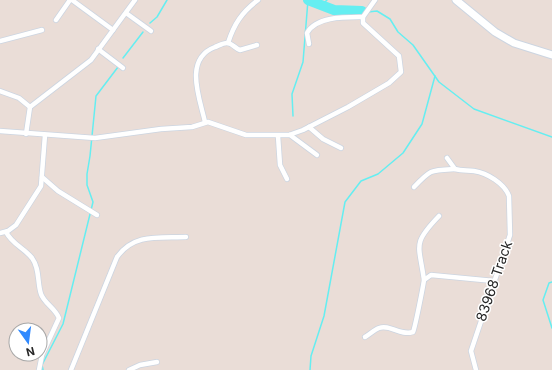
<svg xmlns="http://www.w3.org/2000/svg" width="552" height="370" font-family="Inter,sans-serif">
	<style>
		.lines { fill: none; stroke-linecap: round; stroke-linejoin: round }
		.stream { stroke: #65eef1; stroke-width: 1.5 }
		.river { stroke: #65eef1; stroke-width: 10 }
		.minor-casing { stroke: #ccd5e1; stroke-width: 6 }
		.secondary-casing { stroke: #ccd5e1; stroke-width: 9 }
		.minor { stroke: #fff; stroke-width: 4.5 }
		.secondary { stroke: #fff; stroke-width: 7 }
		.labels { text-anchor: middle; stroke-width: 3; stroke-linejoin: round; paint-order: stroke }
		.street-label { font-size: 14px; fill: #262626; stroke: #fff }
	</style>
	<rect width="100%" height="100%" fill="#eaddd7"/>
	<g class="lines">
		<g class="stream">
			<polyline points="322,5 327,0"/>
			<polyline points="368,12 377,11 390,19 398,32 413,45 439,82 474,109 552,137"/>
			<polyline points="150,23 157,17 167,0"/>
			<polyline points="123,58 143,32"/>
			<polyline points="293,116 292,94 303,62 308,0"/>
			<polyline points="552,282 549,283 543,300 552,328"/>
			<polyline points="43,370 42,365 63,324 93,202 87,185 87,174 90,156 96,96 118,67"/>
			<polyline points="310,370 311,356 324,316 345,202 361,181 378,174 403,153 422,124 435,76"/>
		</g>
		<polyline class="river" points="308,0 334,10 362,11"/>
		<defs>
			<g id="minor">
				<polyline points="72,0 113,30"/>
				<polyline points="126,13 151,31"/>
				<polyline points="56,20 70,0"/>
				<polyline points="0,41 42,30"/>
				<path d="M228 43C234 24 242 12 258 0"/>
				<path d="M309 44 307 33C316 16 346 17 363 17"/>
				<polyline points="98,49 123,68"/>
				<polyline points="0,91 19,98 30,107"/>
				<path d="M205 122C200 99 183 59 215 47 218 46 223 43 227 43 232 43 236 49 240 50L257 45"/>
				<polyline points="309,127 323,139 341,148"/>
				<polyline points="0,131 95,138 161,129 192,127 208,122 246,135 289,135 303,130 348,107 389,83 401,72 399,56 363,23 363,17 375,0"/>
				<polyline points="26,134 30,107 91,60 135,0"/>
				<polyline points="290,135 317,155"/>
				<polyline points="278,136 280,165 287,179"/>
				<path d="M447 158 455 169C462 171 468 170 474 171 487 173 504 183 509 196L510 235 471 351 476 370"/>
				<polyline points="42,177 58,191 97,215"/>
				<path d="M414 187C431 169 431 170 455 169"/>
				<path d="M6 232C12 244 24 248 32 258 40 269 37 282 41 294 44 303 55 308 59 318L42 355 39 370"/>
				<polyline points="0,233 8,231 16,225 41,186 45,135"/>
				<path d="M424 280C419 244 412 244 439 216"/>
				<path d="M365 337C370 334 374 330 379 328 390 324 400 336 413 332 415 328 423 287 424 280L431 275 494 281"/>
				<path d="M71 370 117 257C134 233 159 238 186 237"/>
				<polyline points="129,370 140,365 157,362"/>
			</g>
			<polyline id="secondary" points="456,0 495,32 514,43 552,55"/>
		</defs>
		<use href="#minor" class="minor-casing"/>
		<use href="#secondary" class="secondary-casing"/>
		<use href="#minor" class="minor"/>
		<use href="#secondary" class="secondary"/>
	</g>
	<g class="labels">
		<g class="street-label">
			<text transform="translate(494 281) rotate(-71)" y="5">83968 Track</text>
		</g>
	</g>
	<g transform="translate(28 342) rotate(166)"><circle r="19" fill="#ffffff" stroke="#a8a8a8"/>
	<path d="M0-3L7 15L0 10L-7 15Z" fill="#3089fe"/>
	<text y="-6" font-size="11" font-weight="bold" text-anchor="middle" fill="#262626">N</text>
	</g>
</svg>
